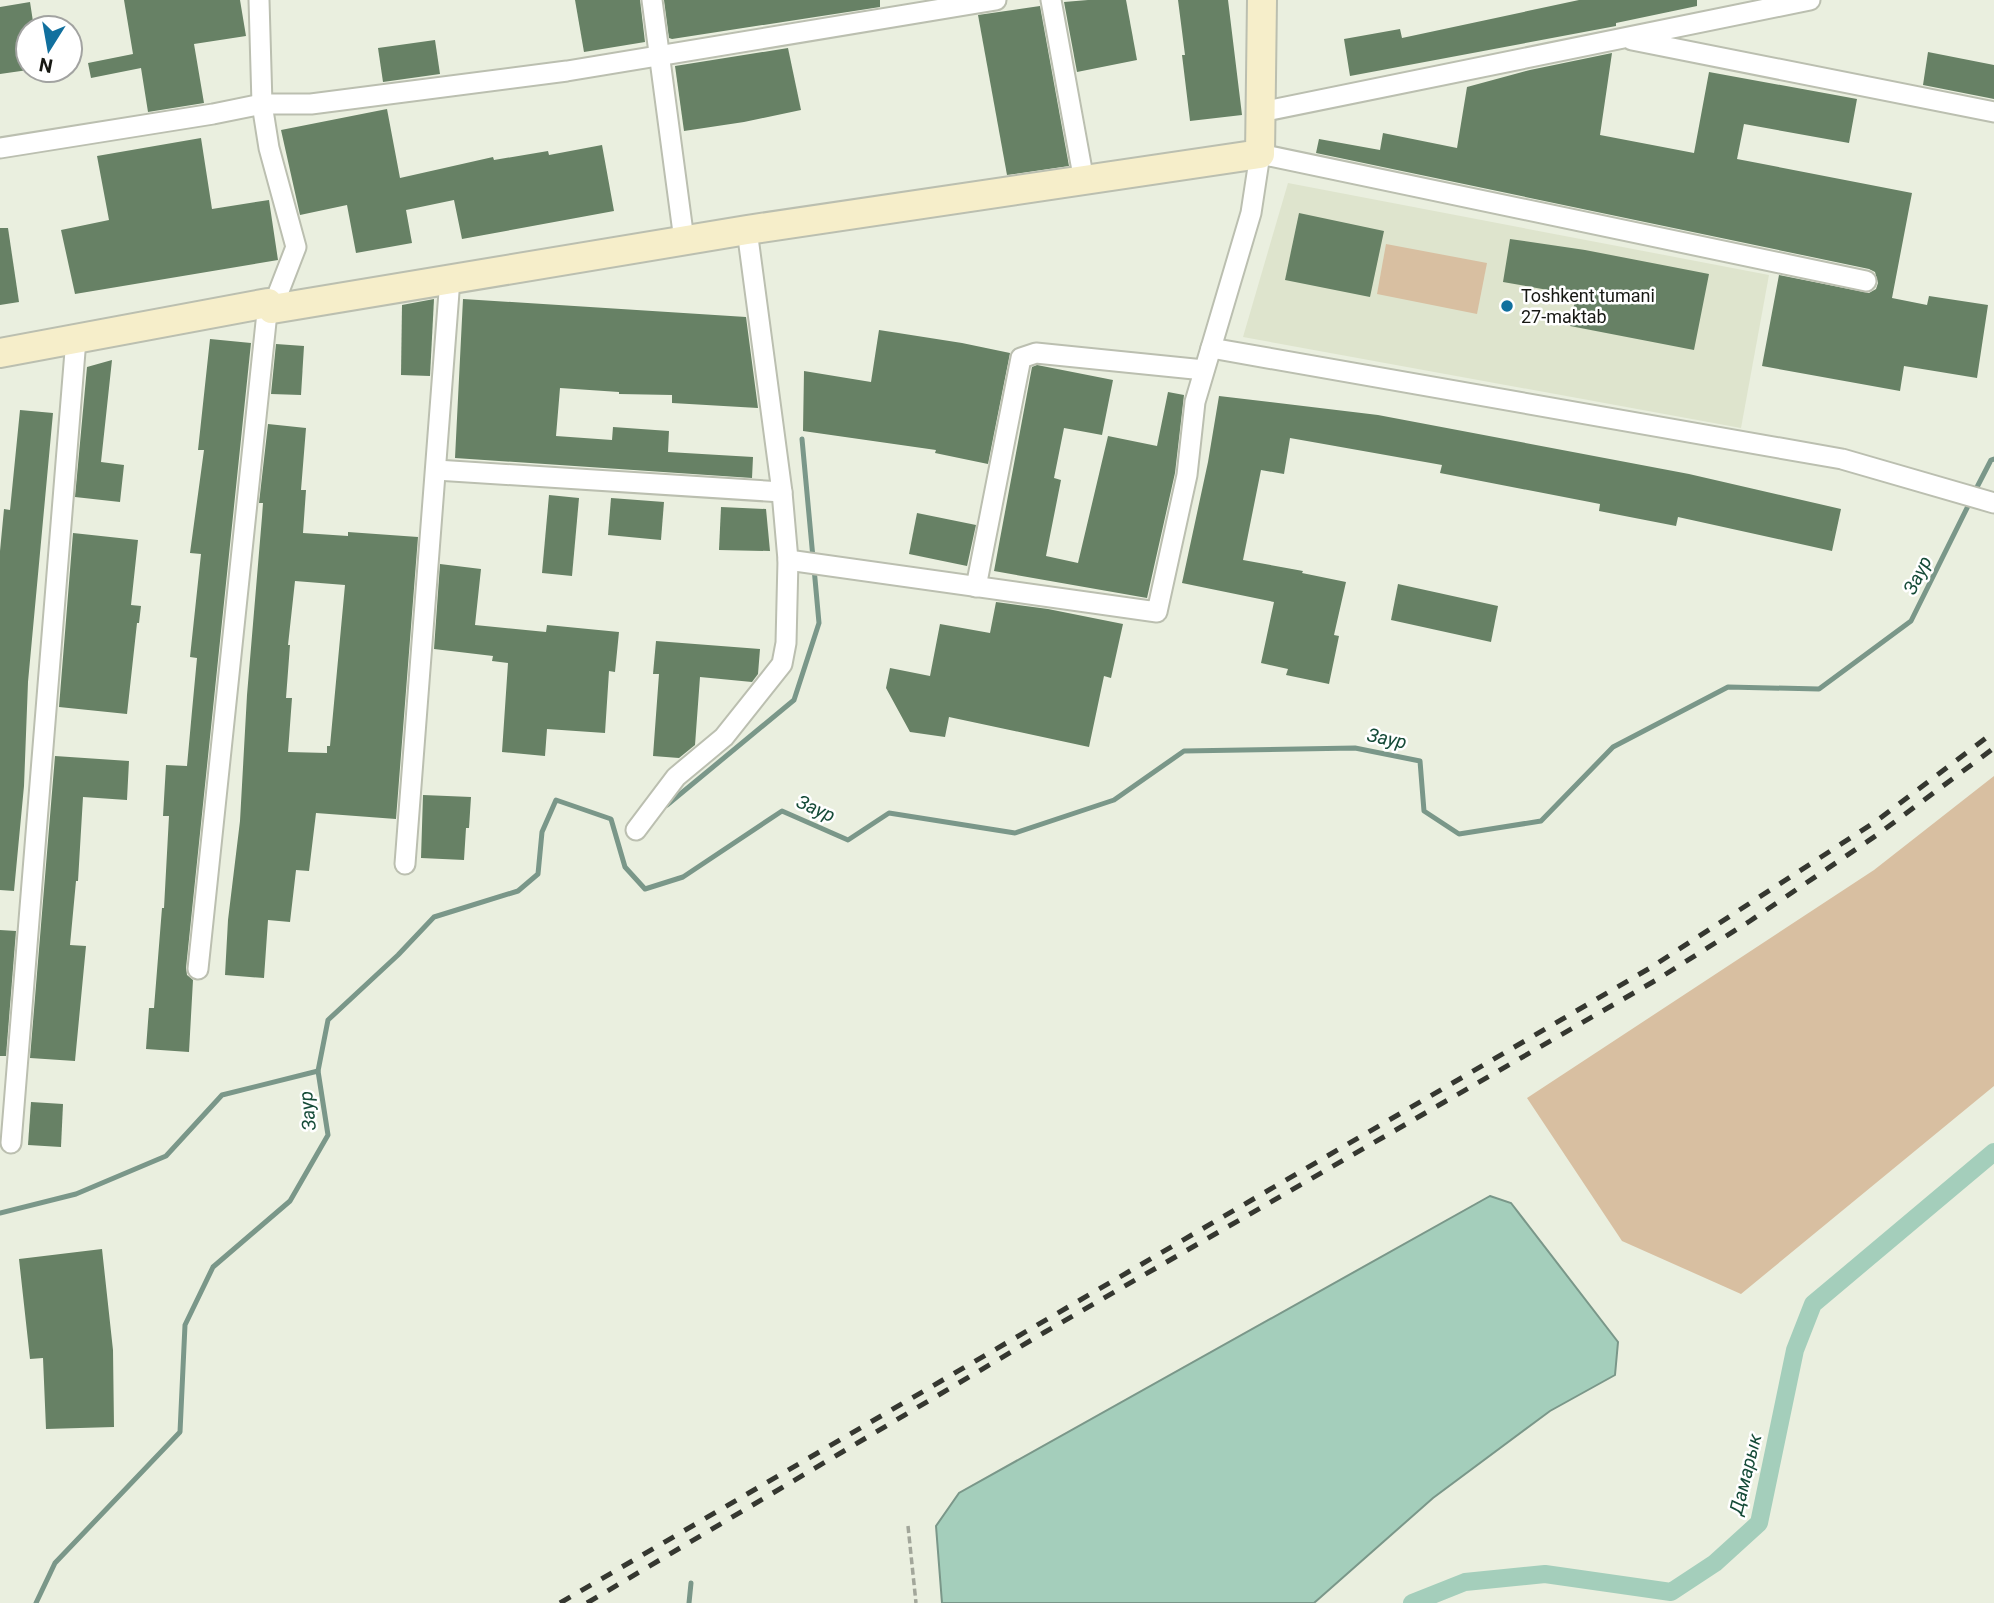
<svg xmlns="http://www.w3.org/2000/svg" width="1994" height="1603" font-family="Roboto,sans-serif">
	<style>
		.built { fill: #dee4cd }
		.green { fill: #d8bfa1 }
		.water { fill: #a4cebb; stroke: #7a9789; stroke-width: 2 }
		.lines { fill: none; stroke-linecap: round; stroke-linejoin: round }
		.stream { stroke: #7a9789; stroke-width: 5 }
		.canal { stroke: #a4cebb; stroke-width: 18 }
		.building { fill: #678165; fill-rule: evenodd }
		.street-casing { stroke: #bbbfb0; stroke-width: 23 }
		.secondary-casing { stroke: #bbbfb0; stroke-width: 32 }
		.path { stroke: #a2a69a; stroke-width: 3.5; stroke-dasharray: 7 3.5; stroke-linecap: butt }
		.street { stroke: #fff; stroke-width: 19 }
		.secondary { stroke: #f6eeca; stroke-width: 28 }
		.rail { stroke: #353730; stroke-width: 5; stroke-dasharray: 12 12; stroke-linecap: butt }
		.poi-dot { fill: #11709e; stroke: #fff; stroke-width: 2.5 }
		.labels { text-anchor: middle; stroke-width: 5; stroke-linejoin: round; paint-order: stroke }
		.poi-label { font-size: 18px; fill: #171813; stroke: #fff; text-anchor: start }
		.water-label { font-size: 19px; font-style: italic; fill: #154b38; stroke: #fff }
	</style>
	<rect width="100%" height="100%" fill="#eaefdf"/>
	<polygon class="built" points="1288,183 1769,275 1741,428 1243,337"/>
	<g class="green">
		<polygon points="1386,244 1487,263 1477,314 1377,294"/>
		<polygon points="1994,776 1994,1086 1741,1294 1622,1241 1527,1098 1874,870"/>
	</g>
	<polygon class="water" points="1490,1196 1511,1203 1618,1342 1615,1375 1550,1411 1433,1498 1314,1603 942,1603 936,1526 959,1493"/>
	<g class="lines">
		<g class="stream">
			<polyline points="802,439 813,558"/>
			<polyline points="1974,493 1991,460 1994,459"/>
			<polyline points="667,805 794,700 819,623 814,568"/>
			<polyline points="0,1213 76,1194 166,1156 222,1095 318,1071"/>
			<polyline points="36,1603 55,1563 180,1432 185,1325 213,1267 290,1201 328,1135 318,1071 328,1020 398,955 434,917 518,891 538,874 542,832 556,800 611,819 625,867 645,889 683,877 782,811 848,840 889,813 1015,833 1114,800 1184,751 1355,748 1420,761 1424,811 1459,834 1541,821 1613,747 1728,687 1819,689 1911,621 1970,502"/>
			<polyline points="689,1603 691,1583"/>
		</g>
		<polyline class="canal" points="1412,1603 1465,1582 1545,1574 1671,1592 1715,1563 1759,1523 1795,1350 1813,1304 1994,1152"/>
	</g>
	<g class="building">
		<polygon points="124,0 240,0 246,36 194,44 204,103 148,112 141,68 91,78 88,63 133,54"/>
		<polygon points="575,0 640,0 645,42 584,52"/>
		<polygon points="664,0 880,0 880,7 672,39 669,38"/>
		<polygon points="1088,0 1126,0 1137,60 1077,72 1064,2"/>
		<polygon points="1178,0 1228,0 1242,115 1190,121 1182,55 1185,55"/>
		<polygon points="1579,0 1697,0 1697,6 1616,23 1616,26 1350,76 1344,39 1400,29 1402,38"/>
		<polygon points="30,2 34,28 28,28 28,70 0,74 0,7"/>
		<polygon points="1040,6 1069,166 1007,175 978,15"/>
		<polygon points="435,40 440,74 383,82 378,48"/>
		<polygon points="788,48 801,110 744,122 684,131 675,66"/>
		<polygon points="1928,52 1994,65 1994,99 1923,85"/>
		<polygon points="1612,53 1600,135 1694,153 1709,72 1857,99 1849,143 1744,124 1737,159 1912,193 1892,298 1927,305 1929,296 1988,305 1977,378 1904,366 1900,391 1762,366 1779,275 1869,293 1876,289 1878,283 1875,272 1869,269 1316,153 1319,139 1380,150 1383,133 1457,148 1467,87 1530,70"/>
		<polygon points="387,109 400,178 493,157 494,160 548,151 549,155 602,145 614,211 462,239 454,200 406,210 412,243 356,253 347,205 300,215 281,130"/>
		<polygon points="201,138 212,209 269,200 278,260 75,294 61,230 109,220 97,156"/>
		<polygon points="1299,213 1384,231 1370,297 1285,280"/>
		<polygon points="0,228 8,228 19,302 0,305"/>
		<polygon points="1510,239 1585,250 1709,274 1694,350 1570,326 1576,295 1503,282"/>
		<polygon points="434,299 430,376 401,375 402,305"/>
		<polygon points="463,299 746,317 758,408 672,403 672,395 619,394 619,392 560,388 556,436 612,440 613,427 669,431 668,452 753,457 752,478 455,458"/>
		<polygon points="879,330 962,343 1010,353 988,464 935,453 936,450 803,431 804,371 871,382"/>
		<polygon points="210,339 251,343 186,968 187,975 193,980 189,1052 146,1049 149,1008 154,1008 162,908 164,908 169,816 163,816 166,765 187,766 192,711 197,658 190,657 201,554 190,553 204,450 198,450"/>
		<polygon points="276,344 304,346 301,395 271,394"/>
		<polygon points="112,360 101,462 124,465 120,502 75,497 87,367"/>
		<polygon points="1037,365 1113,380 1102,435 1064,428 1054,478 1061,480 1046,556 1078,563 1108,436 1157,446 1168,392 1184,395 1175,473 1147,598 994,571 1032,367"/>
		<polygon points="1219,396 1378,415 1689,474 1841,509 1832,551 1678,517 1676,526 1599,511 1600,504 1440,473 1442,465 1290,438 1284,474 1261,470 1243,560 1303,571 1302,573 1346,582 1334,635 1339,636 1329,684 1286,675 1288,669 1261,663 1274,602 1182,583 1208,462"/>
		<polygon points="20,410 53,413 28,682 24,786 14,891 0,890 0,551 4,509 10,510"/>
		<path d="M268 424 306 428 301 490H306L303 533 348 536V532L418 537 396 819 316 813 309 871 296 870 290 922 268 920 264 978 225 975 228 920 240 821 247 695 262 517 263 503H259ZM295 581 345 585 330 746H327V753L288 752 292 698H286L290 645H288Z"/>
		<polygon points="549,495 579,498 572,576 542,573"/>
		<polygon points="611,498 664,502 661,540 608,535"/>
		<polygon points="721,507 766,509 770,551 719,550"/>
		<polygon points="917,513 976,525 967,566 909,554"/>
		<polygon points="73,533 138,540 131,605 141,606 139,623 137,623 127,714 59,707"/>
		<polygon points="440,564 481,569 475,625 546,632 547,625 619,632 615,672 609,671 605,733 547,729 545,756 502,752 508,663 492,661 493,656 434,649"/>
		<polygon points="1398,584 1498,606 1491,642 1391,620"/>
		<polygon points="996,602 1048,609 1123,624 1111,678 1104,676 1089,747 949,717 945,737 910,732 886,688 890,668 930,676 940,624 990,633"/>
		<polygon points="656,641 760,649 758,674 752,682 700,677 695,745 679,758 653,756 659,674 653,674"/>
		<polygon points="55,756 129,761 127,800 83,797 78,881 76,881 70,945 86,946 75,1061 30,1058"/>
		<polygon points="423,795 471,797 469,828 466,828 464,860 421,858"/>
		<polygon points="0,930 16,931 6,1056 0,1056"/>
		<polygon points="31,1102 63,1104 61,1147 28,1145"/>
		<polygon points="102,1249 113,1350 114,1427 46,1429 43,1358 30,1359 19,1259"/>
	</g>
	<g class="lines">
		<defs>
			<g id="street">
				<polyline points="259,0 262,104 269,148 296,247 272,309"/>
				<polyline points="652,0 684,240"/>
				<polyline points="1051,0 1084,181"/>
				<polyline points="1632,40 1994,112"/>
				<polyline points="1261,112 1810,0"/>
				<polyline points="0,148 213,114 262,104 311,104 567,71 996,0"/>
				<polyline points="1211,348 1842,459 1994,503"/>
				<polyline points="436,470 782,492"/>
				<polyline points="788,560 1157,612 1187,475 1195,402 1251,213 1260,154 1866,281"/>
				<polyline points="976,587 1021,358 1036,353 1204,370"/>
				<polyline points="636,830 676,777 724,737 782,664 786,643 788,560 782,492 747,230"/>
				<polyline points="405,864 450,279"/>
				<polyline points="198,969 268,303"/>
				<polyline points="11,1143 76,339"/>
			</g>
			<polyline id="secondary" points="0,353 268,303 272,309 747,230 1260,154 1262,0"/>
		</defs>
		<use href="#street" class="street-casing"/>
		<use href="#secondary" class="secondary-casing"/>
		<polyline class="path" points="908,1526 916,1603"/>
		<use href="#street" class="street"/>
		<use href="#secondary" class="secondary"/>
		<g class="rail">
			<polyline points="560,1603 1650,968 1875,822 1994,732"/>
			<polyline points="587,1603 1045,1332 1658,979 1750,921 1877,835 1994,748"/>
		</g>
	</g>
	<circle class="poi-dot" cx="1507" cy="306" r="7"/>
	<g class="labels">
		<g class="poi-label">
			<text x="1521" y="302">Toshkent tumani<tspan x="1521" dy="21">27-maktab</tspan></text>
		</g>
		<g class="water-label">
			<text transform="translate(1917 575) rotate(-63)" y="7">Заур</text>
			<text transform="translate(1387 738) rotate(12)" y="7">Заур</text>
			<text transform="translate(816 808) rotate(24)" y="7">Заур</text>
			<text transform="translate(307 1111) rotate(-96)" y="7">Заур</text>
			<text transform="translate(1745 1474) rotate(-76)" y="7">Дамарык</text>
		</g>
	</g>
	<g transform="translate(49 49) rotate(191)"><circle r="33" fill="#ffffff" stroke="#a2a3a1" stroke-width="2"/>
	<path d="M0-5L12 26L0 18L-12 26Z" fill="#11709e"/>
	<text y="-10" font-size="19" font-weight="bold" text-anchor="middle" fill="#171813">N</text>
	</g>
</svg>
